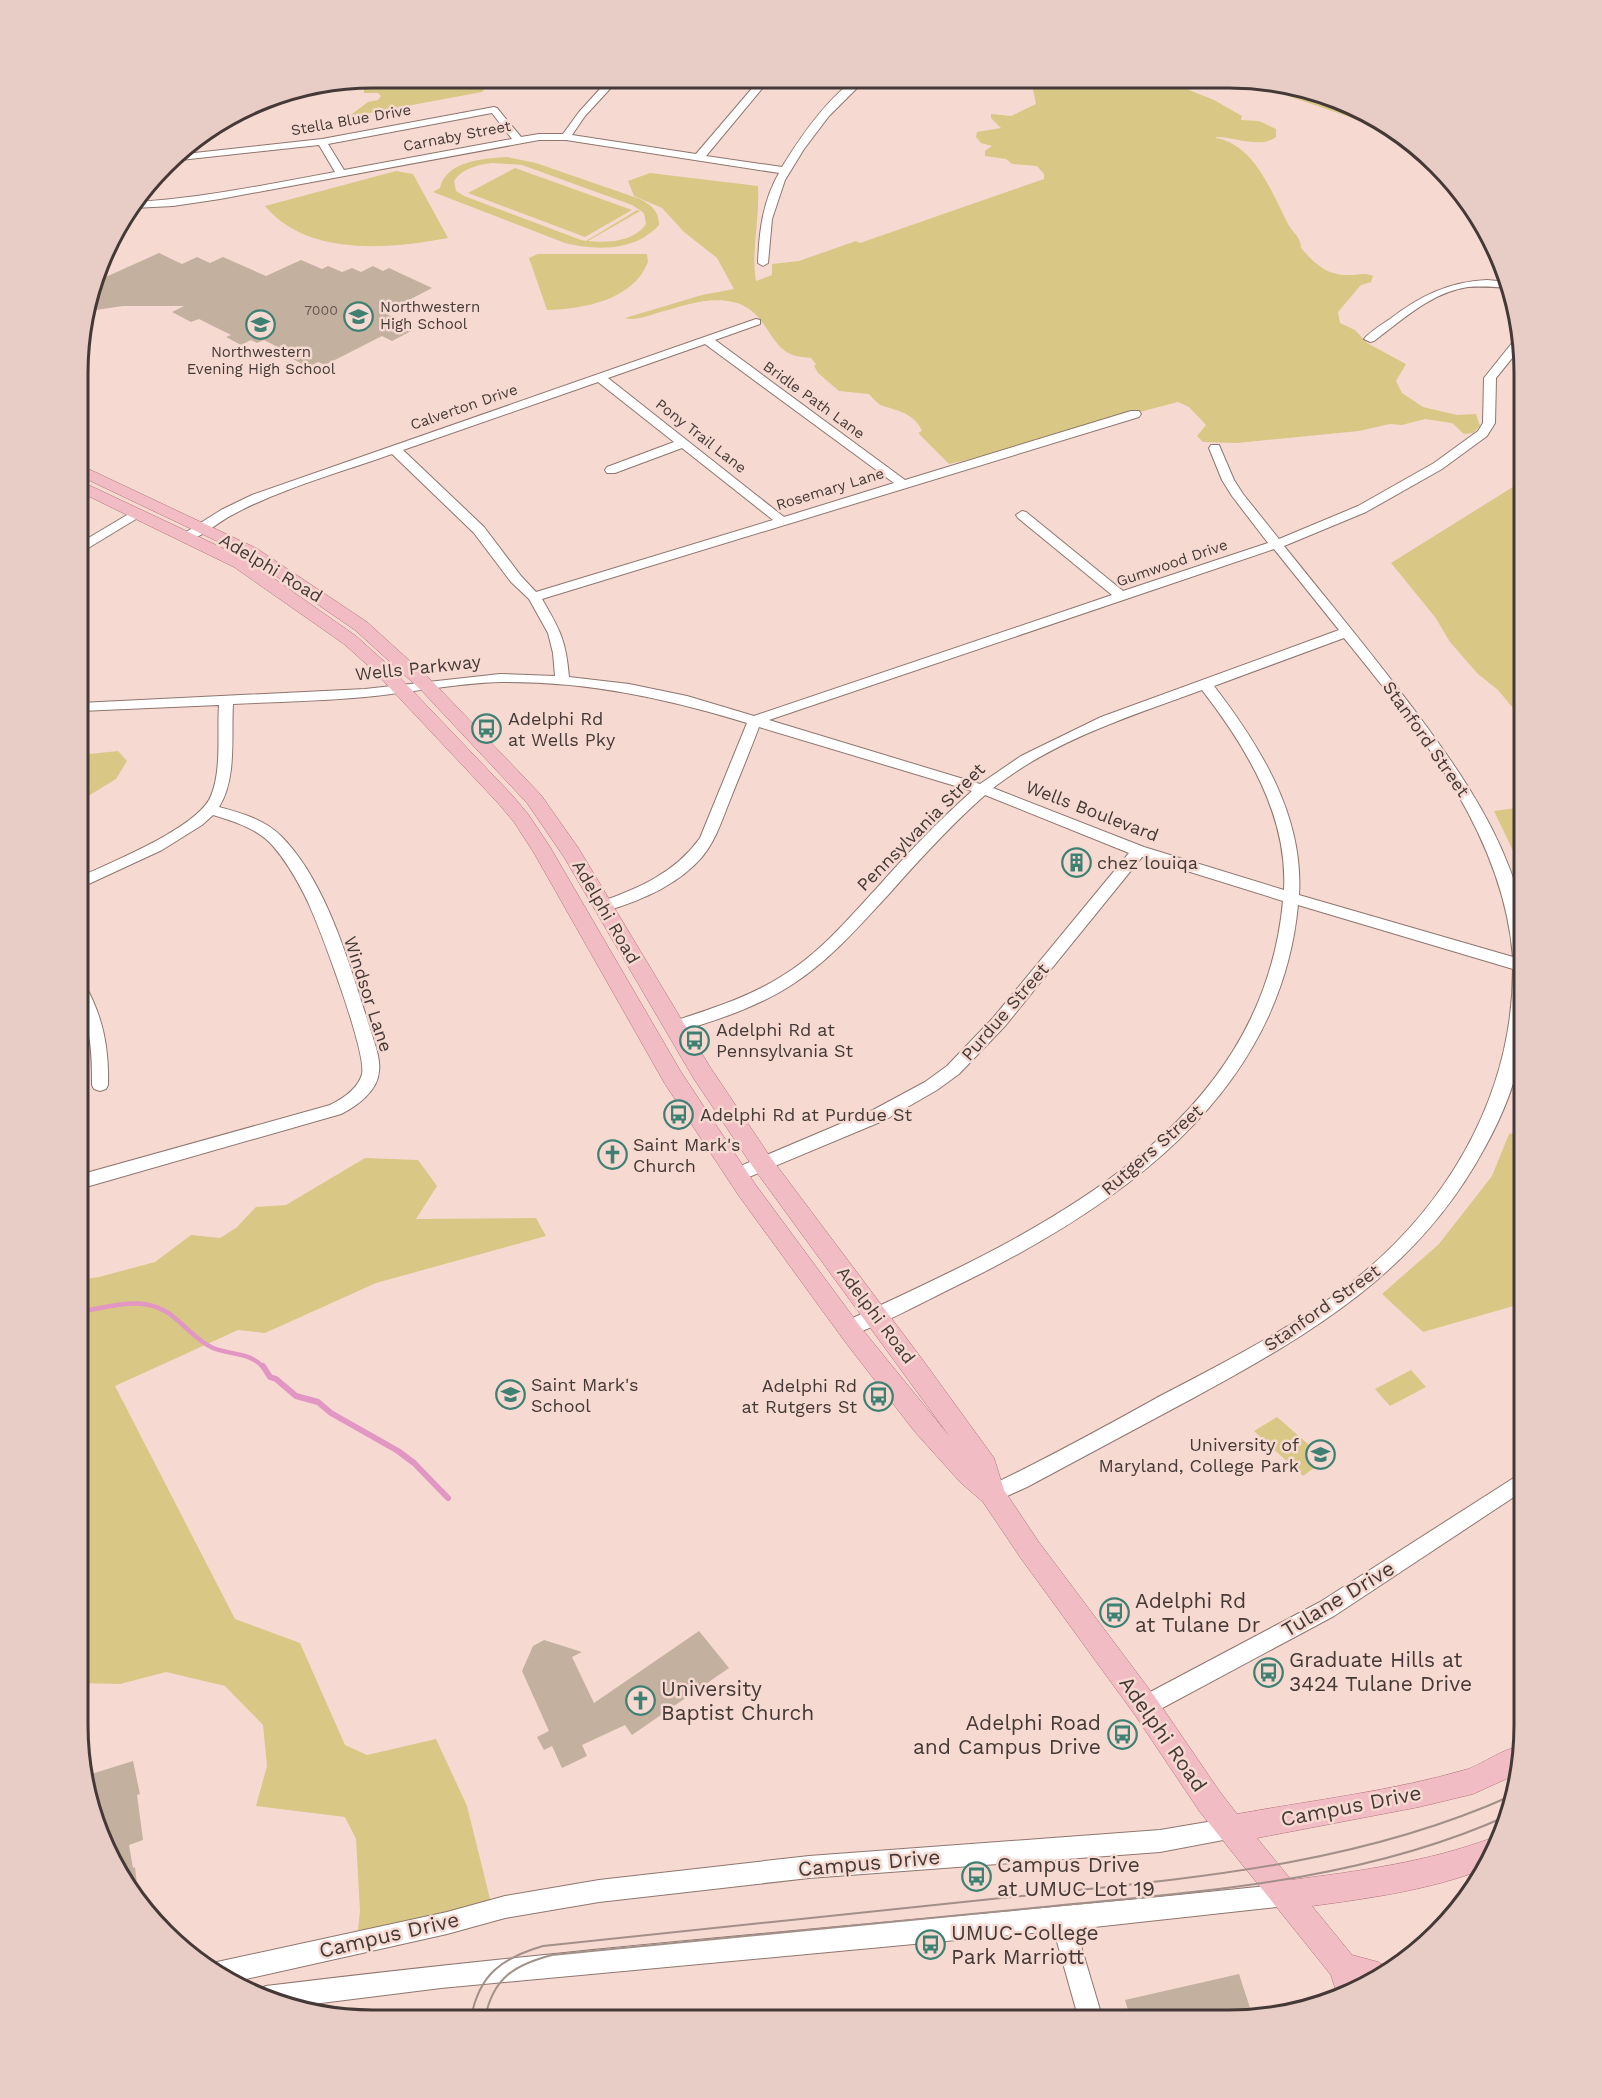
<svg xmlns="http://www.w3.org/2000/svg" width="1602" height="2098" font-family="'Work Sans',sans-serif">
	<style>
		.green { fill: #d9c786; fill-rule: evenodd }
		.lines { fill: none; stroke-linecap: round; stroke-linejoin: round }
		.stream-far1 { stroke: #e196c4; stroke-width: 4.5 }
		.stream { stroke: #e196c4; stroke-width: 6 }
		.building { fill: #c3b09e }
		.minor-casing { stroke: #8e756d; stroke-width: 2 }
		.major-casing { stroke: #af7179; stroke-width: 1 }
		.minor { fill: #fff; fill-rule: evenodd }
		.major { fill: #f2bcc4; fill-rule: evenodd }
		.tram { stroke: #a38f89; stroke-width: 2 }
		.labels { text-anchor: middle; stroke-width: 5; stroke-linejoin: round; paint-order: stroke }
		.far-number-label { font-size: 14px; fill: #645750 }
		.far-street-label { font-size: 15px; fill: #443936; stroke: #f6dad2 }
		.far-poi-label { font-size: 15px; fill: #443936; stroke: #f6dad2; text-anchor: start }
		.street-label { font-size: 18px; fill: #443936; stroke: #f6dad2 }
		.poi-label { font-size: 18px; fill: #443936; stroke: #f6dad2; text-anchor: start }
		.near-street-label { font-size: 21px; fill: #443936; stroke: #f6dad2 }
		.near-poi-label { font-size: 21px; fill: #443936; stroke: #f6dad2; text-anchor: start }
		.rim { fill: none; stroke: #443936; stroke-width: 3 }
	</style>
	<rect width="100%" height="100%" fill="#f6dad2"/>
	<g class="green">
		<polygon points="397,78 476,78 483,80 487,86 482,92 348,117 368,102 378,100 381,96 378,93 364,93 364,88 396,81"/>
		<path d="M1031 80H1172L1179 86 1214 100 1242 116 1241 120 1259 121 1276 129V137C1260 149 1236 137 1216 137V138C1255 145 1272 193 1288 224 1293 233 1301 237 1301 248 1315 264 1327 276 1350 275 1359 275 1365 272 1373 276L1371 282 1361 285 1338 312 1340 323 1355 330 1367 343 1406 364 1396 381 1402 393 1423 407 1457 415 1476 414 1480 426 1473 433 1464 434 1452 423 1425 419 1402 425 1390 424 1359 431 1237 443 1203 442 1197 436 1206 425 1189 407 1178 402C1101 421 1027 447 949 464L918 433 922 431C915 414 899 411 883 406 878 405 873 398 869 394L839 391 818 373 814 366 816 364 811 358C805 357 798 357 793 355 767 346 768 310 733 302 707 296 681 307 657 313 647 316 635 321 625 318L702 295 734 289 717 258 684 232 662 208 634 196 628 181 650 173 758 186C760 218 751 250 756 281L772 275V264L799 261 856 241 860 243 1044 179V174L1037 166 1012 164 1006 159 985 156V151L992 146 981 143 976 137 977 132 1001 128 991 118V114L1011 116 1036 104Z"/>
		<polygon points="1267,81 1341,100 1399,134 1288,96"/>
		<path d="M507 157 536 163 640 199C652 206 659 211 659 225 636 251 597 251 565 243L433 192 440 188C445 161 486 158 507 157ZM492 163 522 165 632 205 644 213 646 224C634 242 607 243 588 241L640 211 637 210 586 241 581 240 464 196 456 191 454 181C463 168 477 165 492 163Z"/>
		<polygon points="515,168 632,210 585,237 468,193"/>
		<path d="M396 171 413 174 448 238C390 249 307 257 265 206Z"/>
		<path d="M538 254H647L648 262C633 300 584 309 547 310L529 258Z"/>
		<polygon points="1524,480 1524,721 1498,690 1478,674 1450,642 1435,617 1391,563"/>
		<polygon points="118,751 127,761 116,779 80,801 80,755"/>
		<polygon points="1524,807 1524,881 1515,855 1494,811"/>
		<polygon points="1524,1131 1524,1303 1423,1332 1382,1294 1439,1244 1492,1176 1509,1134"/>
		<polygon points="365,1158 418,1160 437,1186 416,1219 536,1218 546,1236 376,1283 265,1333 238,1330 115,1386 235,1619 300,1643 345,1745 367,1755 436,1739 467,1806 495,1919 358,1930 360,1911 356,1839 345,1817 256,1806 267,1766 263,1725 225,1686 166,1672 120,1684 78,1683 79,1280 99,1277 155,1262 191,1235 220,1238 236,1228 256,1207 286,1205"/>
		<polygon points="1411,1370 1426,1387 1390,1406 1375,1389"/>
		<polygon points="1277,1417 1316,1451 1318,1465 1303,1476 1254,1431"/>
	</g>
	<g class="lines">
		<path class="stream-far1" d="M79 1312C114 1306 147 1293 176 1319 187 1328 199 1342 213 1348 230 1355 251 1352 264 1368"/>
		<polyline class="stream" points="263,1366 270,1377 276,1379 296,1396 318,1402 331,1413 398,1451 414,1463 448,1498"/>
	</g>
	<g class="building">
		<polygon points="159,253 182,264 197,257 210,263 223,257 266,276 301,260 322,269 328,266 342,272 352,268 361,272 373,266 383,271 389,268 432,288 384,313 410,325 407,327 413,330 392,341 382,336 325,365 318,362 308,367 293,359 297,357 264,340 257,343 251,340 241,345 226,337 231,335 199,319 191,322 172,312 184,306 123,306 89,311 99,280"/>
		<polygon points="1072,857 1087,863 1079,872 1064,866"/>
		<polygon points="699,1631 729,1668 632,1735 625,1725 582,1745 587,1756 562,1768 552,1746 544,1750 537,1737 549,1731 522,1671 533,1646 544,1640 582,1652 572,1657 594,1703"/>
		<polygon points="133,1761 140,1794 137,1795 143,1840 129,1845 133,1868 135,1867 139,1901 109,1856 88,1801 85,1776"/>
		<polygon points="1239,1974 1253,2017 1229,2020 1131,2020 1125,2000"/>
	</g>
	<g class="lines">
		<defs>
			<g id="minor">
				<path d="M609 79H619L585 116 572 135 696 154 760 79H770L706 156 782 167C801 136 825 101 855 79H866L829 116 804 149 785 180 772 219 768 263 763 266 758 263C759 231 763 201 779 173L566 140H539L220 199 173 206 133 208 137 202C204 198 269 184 335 172L319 145 171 161 176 155 322 139 494 107 497 108 521 137 539 134H563L579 112ZM492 113 512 139 344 170 328 144Z"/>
				<path d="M1487 280 1508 282 1511 288C1496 287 1482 286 1468 287 1432 292 1402 320 1374 341L1370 342 1364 339C1371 331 1381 325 1390 319 1420 296 1448 282 1487 280Z"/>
				<path d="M756 319 760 320V324L715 340 905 480 1131 411H1139L1141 414 1139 417 542 599C560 630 566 640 569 677L629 684 687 696 754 716 1112 595 1018 518 1016 515 1022 511 1026 512 1123 591 1268 543 1232 496 1222 480 1209 448 1211 445H1219L1234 480 1243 494 1279 539 1358 506 1434 463 1478 431 1483 423 1484 378 1516 338 1519 337 1521 347 1496 378 1495 423 1487 436 1442 469 1366 512 1284 546C1329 602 1375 657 1418 715 1453 762 1488 812 1509 867 1527 912 1524 945 1524 992 1524 1008 1526 1026 1523 1043 1517 1080 1502 1117 1484 1149 1418 1271 1313 1333 1195 1397 1139 1427 1083 1457 1027 1487L992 1503 985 1500 982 1494 985 1488C1045 1460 1104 1427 1162 1395 1222 1364 1284 1332 1339 1292 1443 1215 1513 1100 1513 969L1298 905C1280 1097 1115 1209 956 1286 921 1303 886 1323 849 1336L842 1333 840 1328 842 1323C1030 1236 1261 1136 1283 901L1142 857 1005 1026 959 1074 937 1090 885 1120 737 1182 731 1180 728 1175 731 1170 873 1110 925 1082 947 1066 993 1018 1129 853 985 795C950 826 919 860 889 894 860 925 832 958 796 982 761 1006 715 1021 674 1033L668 1031 666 1027 668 1023C707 1010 748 998 782 976 819 954 847 920 876 889 906 855 938 821 972 791L759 727C750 751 740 775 730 800 722 820 716 840 702 857 677 886 638 902 602 912L597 911 594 907 597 903C637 889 674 874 700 838L747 723C666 698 585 681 501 682 455 683 410 693 365 697 321 701 277 702 233 704 231 737 237 778 219 807 241 813 264 819 281 836 326 881 349 963 368 1022 372 1037 381 1056 379 1071 378 1091 357 1106 341 1114L79 1189V1175L330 1105C342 1099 358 1089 362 1074 367 1052 318 922 305 896 296 878 286 861 273 846 257 828 235 822 213 815L202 825 162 850 80 888V877C111 862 198 828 211 796 222 769 217 733 219 705L80 711V703L365 689 500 674 555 676 553 653 548 633 529 599 511 582 474 533 392 454C339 473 282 488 232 515 219 521 196 543 183 540L182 537 183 534 221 510 252 495ZM705 344 894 483 784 517 608 378ZM598 382 674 442 607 467 605 470 607 473H615L682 448 773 520 536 592 521 576 484 527 403 450ZM1274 549 1339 630 1101 717 1021 756 980 784 769 720ZM1344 638C1419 731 1503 833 1513 957L1299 895C1304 816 1260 746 1214 686ZM1202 690C1246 747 1288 815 1284 890L1144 847 993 788C1054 740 1131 716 1202 690Z"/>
				<polygon points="137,509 143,513 141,516 80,553 80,543"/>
				<path d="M79 983 85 985C103 1017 109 1048 108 1085L106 1089 100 1091 94 1089 92 1085C92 1069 92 1052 89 1036 85 1015 79 1006 79 983Z"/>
				<polygon points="1523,1472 1523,1491 1334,1616 1153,1713 1145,1716 1137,1713 1134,1706 1137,1699 1320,1602"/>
				<polygon points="1231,1818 1239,1821 1242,1829 1239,1837 1160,1852 809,1878 599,1902 505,1918 447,1934 233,1982 208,1969 217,1962 447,1912 505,1896 599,1880 809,1856 1160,1830"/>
				<path d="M1286 1884 1294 1887 1297 1895 1294 1903 1286 1906 1076 1929 1103 2020H1079L1054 1931 441 1988 289 2007 256 1993 258 1990 266 1986C605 1944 946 1920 1286 1884Z"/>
			</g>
			<path id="major" d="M80 465 256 548 367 622 433 682 541 795 579 849 710 1067 771 1158 922 1359 994 1458 1004 1490 1038 1541 1155 1697 1220 1792 1237 1814C1314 1800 1393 1791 1468 1769 1483 1764 1508 1745 1523 1747L1517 1774 1473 1794 1419 1807 1257 1838 1291 1880C1360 1871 1427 1862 1492 1838L1498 1840 1484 1869C1429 1890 1371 1898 1312 1906L1352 1955 1378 1962 1390 1969 1360 1989 1338 1997 1331 1975 1200 1812 1135 1715 1020 1557 983 1502 961 1483 915 1432 846 1343 739 1196 665 1084 534 853 514 822 498 803 374 671 344 644 234 567 80 492V481L246 559 356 636 386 663 512 795 528 814 550 847 681 1072 755 1184 862 1329 950 1437 755 1170 694 1079 564 857 527 803 421 690 355 630 244 554 80 476Z"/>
		</defs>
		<use href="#minor" class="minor-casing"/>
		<use href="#major" class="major-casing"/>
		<use href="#minor" class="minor"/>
		<use href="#major" class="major"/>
		<g class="tram">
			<path d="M471 2018C479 1974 502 1958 543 1946 699 1930 855 1913 1011 1897 1182 1879 1354 1867 1513 1795"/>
			<path d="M485 2018C493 1978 514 1965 552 1955 712 1939 872 1924 1033 1908 1193 1892 1360 1883 1509 1815"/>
		</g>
	</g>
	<defs>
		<symbol id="school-ring" viewBox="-11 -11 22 22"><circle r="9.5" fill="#f6dad2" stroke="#3e8173" stroke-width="1.5"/><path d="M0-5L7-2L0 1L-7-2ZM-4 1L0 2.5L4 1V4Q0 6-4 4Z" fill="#3e8173"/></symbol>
		<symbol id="bus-ring" viewBox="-11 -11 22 22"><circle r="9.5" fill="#f6dad2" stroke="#3e8173" stroke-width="1.5"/><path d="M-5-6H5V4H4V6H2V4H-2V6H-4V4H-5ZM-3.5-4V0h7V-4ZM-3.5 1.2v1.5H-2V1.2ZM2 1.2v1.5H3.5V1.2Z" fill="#3e8173"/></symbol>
		<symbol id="building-ring" viewBox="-11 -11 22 22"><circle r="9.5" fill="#f6dad2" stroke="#3e8173" stroke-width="1.5"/><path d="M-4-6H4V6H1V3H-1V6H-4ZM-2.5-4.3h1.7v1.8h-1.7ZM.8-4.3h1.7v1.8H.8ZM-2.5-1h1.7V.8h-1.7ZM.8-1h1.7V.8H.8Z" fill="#3e8173"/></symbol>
		<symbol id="church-ring" viewBox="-11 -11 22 22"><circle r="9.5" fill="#f6dad2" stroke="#3e8173" stroke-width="1.5"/><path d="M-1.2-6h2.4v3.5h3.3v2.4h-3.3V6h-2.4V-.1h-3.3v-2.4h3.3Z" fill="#3e8173"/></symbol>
		<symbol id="university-ring" viewBox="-11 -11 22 22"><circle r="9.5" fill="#f6dad2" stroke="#3e8173" stroke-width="1.5"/><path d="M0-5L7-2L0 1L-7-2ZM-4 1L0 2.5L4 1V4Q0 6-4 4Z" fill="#3e8173"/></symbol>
	</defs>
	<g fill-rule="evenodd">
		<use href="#school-ring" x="342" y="300" width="33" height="33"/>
		<use href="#school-ring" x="244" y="308" width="33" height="33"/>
		<use href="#bus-ring" x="470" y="712" width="33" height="33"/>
		<use href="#building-ring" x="1060" y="846" width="33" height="33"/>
		<use href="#bus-ring" x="678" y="1024" width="33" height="33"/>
		<use href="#bus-ring" x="662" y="1098" width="33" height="33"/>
		<use href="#church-ring" x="596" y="1138" width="33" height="33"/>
		<use href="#school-ring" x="494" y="1378" width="33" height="33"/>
		<use href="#bus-ring" x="862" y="1380" width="33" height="33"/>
		<use href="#university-ring" x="1304" y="1438" width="33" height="33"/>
		<use href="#bus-ring" x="1098" y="1596" width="33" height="33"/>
		<use href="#bus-ring" x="1252" y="1656" width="33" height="33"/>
		<use href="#church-ring" x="624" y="1684" width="33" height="33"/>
		<use href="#bus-ring" x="1106" y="1718" width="33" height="33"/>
		<use href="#bus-ring" x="960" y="1860" width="33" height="33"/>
		<use href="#bus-ring" x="914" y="1928" width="33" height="33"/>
	</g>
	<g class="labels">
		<g class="far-number-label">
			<text x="321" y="315">7000</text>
		</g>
		<g class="far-street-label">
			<text transform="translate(351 120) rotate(-10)" y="5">Stella Blue Drive</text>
			<text transform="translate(457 136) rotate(-11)" y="5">Carnaby Street</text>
			<text transform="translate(814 400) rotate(36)" y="5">Bridle Path Lane</text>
			<text transform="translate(464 407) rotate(-19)" y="5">Calverton Drive</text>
			<text transform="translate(701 436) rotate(38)" y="5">Pony Trail Lane</text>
			<text transform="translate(830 489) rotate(-17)" y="5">Rosemary Lane</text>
			<text transform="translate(1172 563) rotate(-19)" y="5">Gumwood Drive</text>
		</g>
		<g class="far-poi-label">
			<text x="380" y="312">Northwestern<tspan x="380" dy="17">High School</tspan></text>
			<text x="261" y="357" text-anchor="middle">Northwestern<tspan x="261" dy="17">Evening High School</tspan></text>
		</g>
		<g class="street-label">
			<text transform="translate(271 568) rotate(31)" y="6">Adelphi Road</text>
			<text transform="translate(418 668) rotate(-6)" y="6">Wells Parkway</text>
			<text transform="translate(1426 739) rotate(55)" y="6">Stanford Street</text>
			<text transform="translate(1092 811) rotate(21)" y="6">Wells Boulevard</text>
			<text transform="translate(921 827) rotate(-45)" y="6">Pennsylvania Street</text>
			<text transform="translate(606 912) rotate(60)" y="6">Adelphi Road</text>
			<text transform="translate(368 994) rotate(72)" y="6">Windsor Lane</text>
			<text transform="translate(1005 1012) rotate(-49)" y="6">Purdue Street</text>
			<text transform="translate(1152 1150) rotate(-41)" y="6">Rutgers Street</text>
			<text transform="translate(1322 1308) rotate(-35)" y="6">Stanford Street</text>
			<text transform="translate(876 1315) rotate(53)" y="6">Adelphi Road</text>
		</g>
		<g class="poi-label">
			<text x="508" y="725">Adelphi Rd<tspan x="508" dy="21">at Wells Pky</tspan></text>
			<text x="1097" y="869">chez louiqa</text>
			<text x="716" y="1036">Adelphi Rd at<tspan x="716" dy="21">Pennsylvania St</tspan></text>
			<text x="700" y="1121">Adelphi Rd at Purdue St</text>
			<text x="633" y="1151">Saint Mark's<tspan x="633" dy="21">Church</tspan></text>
			<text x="531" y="1391">Saint Mark's<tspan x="531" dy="21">School</tspan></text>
			<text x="857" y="1392" text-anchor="end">Adelphi Rd<tspan x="857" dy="21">at Rutgers St</tspan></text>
			<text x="1299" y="1451" text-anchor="end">University of<tspan x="1299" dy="21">Maryland, College Park</tspan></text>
		</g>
		<g class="near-street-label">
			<text transform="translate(1338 1599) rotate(-31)" y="7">Tulane Drive</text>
			<text transform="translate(1163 1734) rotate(55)" y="7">Adelphi Road</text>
			<text transform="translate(1351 1806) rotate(-11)" y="7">Campus Drive</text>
			<text transform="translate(869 1863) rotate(-5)" y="7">Campus Drive</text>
			<text transform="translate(389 1935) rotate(-13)" y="7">Campus Drive</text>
		</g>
		<g class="near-poi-label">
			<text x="1135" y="1608">Adelphi Rd<tspan x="1135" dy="24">at Tulane Dr</tspan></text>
			<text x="1289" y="1667">Graduate Hills at<tspan x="1289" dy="24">3424 Tulane Drive</tspan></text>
			<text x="661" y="1696">University<tspan x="661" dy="24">Baptist Church</tspan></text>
			<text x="1101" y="1730" text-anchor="end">Adelphi Road<tspan x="1101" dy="24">and Campus Drive</tspan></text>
			<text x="997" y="1872">Campus Drive<tspan x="997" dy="24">at UMUC Lot 19</tspan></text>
			<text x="951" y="1940">UMUC-College<tspan x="951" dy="24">Park Marriott</tspan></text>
		</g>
	</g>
	<path d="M0 0H1602V2098H0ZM373 88H1229A285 285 0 0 1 1514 373V1725A285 285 0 0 1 1229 2010H373A285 285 0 0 1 88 1725V373A285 285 0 0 1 373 88Z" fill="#e8cdc6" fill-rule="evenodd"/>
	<path class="rim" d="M373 88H1229A285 285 0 0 1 1514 373V1725A285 285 0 0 1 1229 2010H373A285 285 0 0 1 88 1725V373A285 285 0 0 1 373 88Z"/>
</svg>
